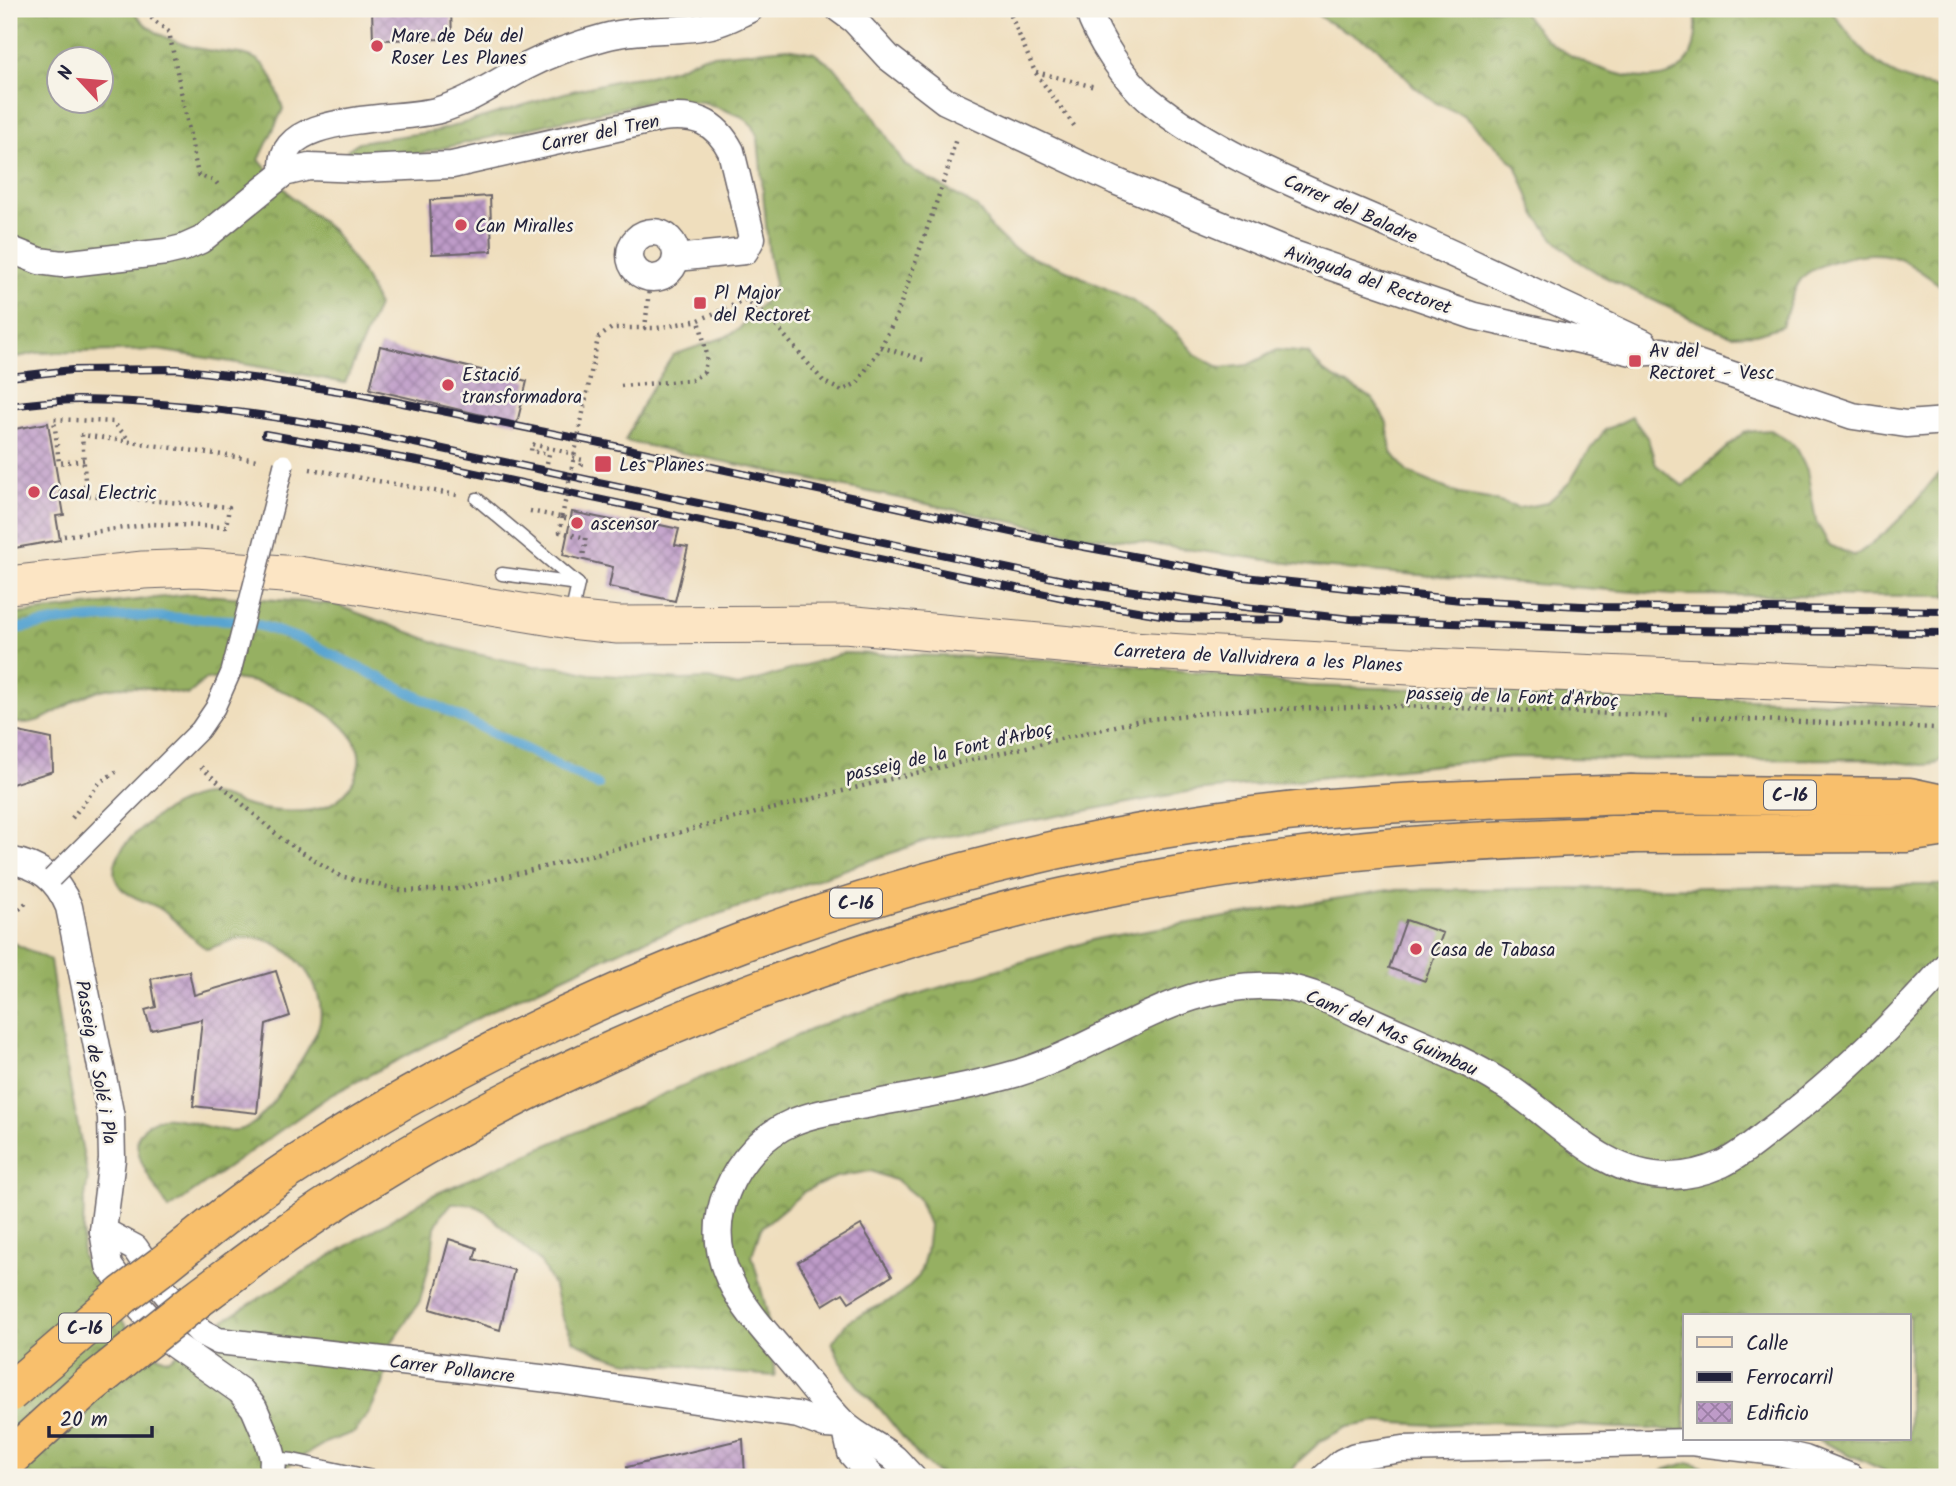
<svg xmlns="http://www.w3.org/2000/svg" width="1956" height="1486" font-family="Kalam,sans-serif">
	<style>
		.forest { fill: url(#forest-crowns); stroke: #5c694e; stroke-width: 2; fill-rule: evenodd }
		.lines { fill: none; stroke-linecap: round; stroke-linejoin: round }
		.stream { stroke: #58a4d1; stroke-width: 10 }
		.building { fill: url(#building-cross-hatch) }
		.service-casing { stroke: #6a6468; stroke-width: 15 }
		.minor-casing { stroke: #6a6468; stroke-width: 29 }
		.secondary-casing { stroke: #6a6468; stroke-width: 39 }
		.trunk-casing { stroke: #6a6468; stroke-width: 41 }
		.motorway-casing { stroke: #6a6468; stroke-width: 41 }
		.path { stroke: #6a6468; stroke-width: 4.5; stroke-dasharray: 2 5; stroke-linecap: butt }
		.service { stroke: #fff; stroke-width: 12 }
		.minor { stroke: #fff; stroke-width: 26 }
		.secondary { stroke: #fce5c4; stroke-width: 37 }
		.trunk { stroke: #f8bf6c; stroke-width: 38 }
		.motorway { stroke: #f8bf6c; stroke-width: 38 }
		.rail-casing { stroke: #22223b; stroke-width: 8 }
		.rail { stroke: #f7f3e8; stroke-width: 5; stroke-dasharray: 16; stroke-linecap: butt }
		.pedestrian-bridge-casing { stroke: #6a6468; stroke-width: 22; stroke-linecap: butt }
		.motorway-bridge-casing { stroke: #6a6468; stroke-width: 41; stroke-linecap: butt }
		.path-bridge { stroke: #6a6468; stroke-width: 4.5; stroke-dasharray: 2 5; stroke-linecap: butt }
		.pedestrian-bridge { stroke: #fff; stroke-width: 19 }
		.motorway-bridge { stroke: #f8bf6c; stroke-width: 38 }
		.poi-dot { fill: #d1495b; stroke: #f7f3e8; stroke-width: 2.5 }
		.labels { text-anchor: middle; stroke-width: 5; stroke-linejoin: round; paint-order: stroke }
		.shield { fill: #f7f3e8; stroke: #62616f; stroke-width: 2 }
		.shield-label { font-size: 18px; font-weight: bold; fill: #22223b }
		.poi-label { font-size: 19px; fill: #22223b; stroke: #f7f3e8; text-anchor: start }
		.street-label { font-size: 19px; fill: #22223b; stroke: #f7f3e8 }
	</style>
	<defs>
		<pattern id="forest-crowns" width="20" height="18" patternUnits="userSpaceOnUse" patternTransform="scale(1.75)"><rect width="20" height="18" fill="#96b062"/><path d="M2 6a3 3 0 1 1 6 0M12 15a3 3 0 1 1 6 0" fill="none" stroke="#7a8f52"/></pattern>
		<pattern id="building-cross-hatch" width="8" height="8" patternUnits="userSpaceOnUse" patternTransform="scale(1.75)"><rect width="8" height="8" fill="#be9bc8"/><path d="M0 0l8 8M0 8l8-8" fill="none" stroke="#9a7ea4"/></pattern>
	</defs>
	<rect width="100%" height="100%" fill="#f7f3e8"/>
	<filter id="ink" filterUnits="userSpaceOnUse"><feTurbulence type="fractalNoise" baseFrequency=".0143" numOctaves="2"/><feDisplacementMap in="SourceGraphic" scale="14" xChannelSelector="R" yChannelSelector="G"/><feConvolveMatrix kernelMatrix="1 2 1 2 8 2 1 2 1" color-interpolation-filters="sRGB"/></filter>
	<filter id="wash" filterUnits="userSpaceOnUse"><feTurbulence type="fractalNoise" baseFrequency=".00686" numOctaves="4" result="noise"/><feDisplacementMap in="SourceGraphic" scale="28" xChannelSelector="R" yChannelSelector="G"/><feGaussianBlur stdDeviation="1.57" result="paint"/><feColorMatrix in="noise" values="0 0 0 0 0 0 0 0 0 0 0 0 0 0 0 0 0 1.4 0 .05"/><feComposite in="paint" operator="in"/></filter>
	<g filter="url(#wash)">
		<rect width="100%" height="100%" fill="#efdebd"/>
		<g class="forest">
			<path d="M9 9H133C146 34 185 47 212 51 226 53 248 52 259 61 273 72 278 94 283 109L259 160 291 196 333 231 366 279 378 306 345 383 291 372 158 350 36 353 9 359ZM60 60H102V102H60Z"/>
			<path d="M1310 9H1521C1531 23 1543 39 1558 48 1612 81 1708 108 1695 9H1829C1840 21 1849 35 1860 47 1882 73 1914 86 1947 89V290C1905 261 1891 244 1838 260 1829 262 1811 269 1804 276 1794 285 1787 313 1782 326L1756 334 1731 335 1705 325 1601 275 1577 260 1555 240 1536 216 1516 165 1463 115 1436 103 1414 86 1376 46 1326 21Z"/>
			<path d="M787 48 814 53 836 69 854 88 870 110 905 165 977 207 992 229 1011 247 1035 259 1060 267 1131 300 1176 332 1196 355 1221 368 1248 365 1277 350 1308 353 1324 372 1373 399 1387 423 1391 451 1407 472 1459 494 1489 499 1519 508 1547 503 1570 482 1584 458 1605 430 1632 417 1648 439 1656 465 1683 486 1744 432 1771 430 1794 445 1807 470 1816 521 1829 545 1855 556C1878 540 1900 521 1918 499 1927 487 1935 476 1947 466V596L1673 595 1318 567 1066 533 625 441 645 399 673 355 725 337 739 329 770 295 775 283 769 256 758 138 753 126 743 117 730 112 703 102 658 99 417 154 350 163 347 150 359 142 437 131 568 92 623 79 649 76 677 68 703 56Z"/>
			<path d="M190 594 334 604 443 645 472 653 534 666 561 667 590 674 681 680 709 679 738 686 844 653 1099 661 1309 686 1816 701 1945 709 1947 715V755L1936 764 1923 765 1867 759 1678 760 1512 757 1187 792 928 840 635 944 497 1008 329 1096 169 1209C159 1192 128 1152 140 1133 167 1092 219 1150 254 1123 270 1111 317 1040 320 1021 326 986 293 944 258 938 241 935 223 944 207 949 189 938 176 919 159 908 147 901 130 898 121 888 90 853 175 797 205 795 221 794 230 800 245 805 265 811 304 815 324 807 341 800 353 787 358 769 371 723 287 689 253 682 238 678 221 679 206 679L188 695C158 689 128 682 97 691 67 699 42 732 9 721V615Z"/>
			<path d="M1922 885H1947V1477H1898L1816 1439H1909V1316H1685V1431L1494 1422 1433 1425 1377 1422 1347 1427 1322 1440 1300 1460 1287 1477H1100C1086 1469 1066 1468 1054 1477H945L939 1475 918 1456 881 1410 861 1390 844 1368 832 1343 848 1321 899 1296 919 1276 926 1252 929 1225 918 1198 897 1181 871 1171 836 1177 805 1191 761 1228 752 1255 766 1308 775 1376 719 1372 685 1366 654 1365 624 1361 599 1353 574 1341 561 1315 554 1287 541 1263 484 1210 471 1204H452L442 1214 435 1227 432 1254 420 1301 392 1342 383 1384 371 1409 355 1432 327 1442 268 1477H9V941L50 960 62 1044 88 1178 84 1204 82 1256 139 1347 168 1360 230 1316 431 1196 828 1022 1099 938 1389 890Z"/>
			<polygon points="1689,1462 1716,1472 1749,1477 1656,1477 1663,1470"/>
		</g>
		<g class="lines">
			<polyline class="stream" points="9,630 61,621 135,616 231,620 262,626 305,641 598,785"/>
		</g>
		<g id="blocks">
			<g class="building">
				<polygon points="372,9 451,9 452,39 373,40"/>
				<polygon points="490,196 492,251 432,254 430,200"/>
				<polygon points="380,346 527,381 517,423 370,389"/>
				<polygon points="48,423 64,515 56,516 60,540 9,549 9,430"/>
				<polygon points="572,512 631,524 632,519 679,529 675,545 688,547 675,601 609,587 613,567 563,555"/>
				<polygon points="9,730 52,739 53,771 9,785"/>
				<polygon points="1406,920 1443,933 1425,981 1389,968"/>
				<polygon points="189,971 194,995 276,971 290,1016 266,1024 257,1113 193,1106 202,1019 151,1030 145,1010 156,1007 151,979"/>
				<polygon points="861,1225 892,1276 849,1302 843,1293 823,1305 798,1262"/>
				<polygon points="449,1239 477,1248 474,1259 514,1270 500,1330 430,1309"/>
				<polygon points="743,1439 745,1477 628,1477 627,1467"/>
			</g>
		</g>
	</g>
	<g filter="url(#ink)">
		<use href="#blocks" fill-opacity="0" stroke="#6a6468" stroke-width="2"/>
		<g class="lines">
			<defs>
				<g id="service">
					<polyline points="477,499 578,584 571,616"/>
					<polyline points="502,574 578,584"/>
					<polyline points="273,1458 293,1460 373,1477"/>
				</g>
				<g id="minor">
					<polyline points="839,9 854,20 888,57 945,101 1115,181 1285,251 1474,316 1637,353 1662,351 1853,416 1906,424 1947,421"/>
					<path d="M1088 9C1097 39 1125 80 1149 100 1219 157 1307 189 1389 225 1474 263 1559 303 1644 343"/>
					<path d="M284 173C271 111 402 122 439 110 470 101 497 82 525 67 550 54 578 44 605 37 641 27 678 33 711 25 725 22 737 15 750 9"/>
					<circle cx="653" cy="255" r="23"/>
					<path d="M9 249 39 261 62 264 166 252 183 248 201 240 284 173 309 167 363 169 452 165 661 118C694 114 715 120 731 151L752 238 745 251 676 258"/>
					<path d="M9 860C40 866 57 878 69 907L111 1117 112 1159 103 1231 109 1266 139 1307 173 1344 240 1391 254 1408 269 1443 273 1458 272 1477"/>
					<polyline points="103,1231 135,1248 162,1288 193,1324 201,1332 218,1341 558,1380 798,1415 825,1425 845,1426"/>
					<polyline points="845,1426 851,1453 872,1477"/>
					<path d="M912 1477C906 1471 900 1464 894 1458 878 1445 857 1437 843 1423 824 1404 808 1382 791 1362 748 1312 698 1262 727 1191 739 1161 763 1135 793 1122 817 1112 845 1109 871 1104 920 1095 970 1087 1018 1073 1108 1045 1185 975 1285 987 1316 992 1346 1009 1375 1022 1419 1042 1463 1058 1503 1084 1558 1118 1600 1176 1670 1176 1687 1176 1706 1171 1722 1164 1743 1154 1761 1137 1780 1123 1841 1076 1896 1022 1947 965"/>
					<polyline points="1325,1477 1342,1462 1355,1456 1403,1449 1691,1442 1775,1452 1805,1459 1851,1477"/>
				</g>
				<polyline id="secondary" points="9,585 143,570 197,568 298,575 570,620 618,625 845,624 1114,649 1427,667 1947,688"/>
				<g id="trunk">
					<polyline points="1631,794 1910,797 1947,805"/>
					<polyline points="1632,834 1906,833 1947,827"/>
				</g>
				<g id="motorway">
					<path d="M163 1265C208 1229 253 1192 302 1161 572 987 896 867 1214 821 1352 801 1492 799 1631 794"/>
					<path d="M196 1300C230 1275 262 1250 296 1227 462 1113 652 1024 843 960 915 936 990 913 1065 897 1183 872 1304 854 1424 845 1493 840 1563 838 1632 834"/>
				</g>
			</defs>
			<use href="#service" class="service-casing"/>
			<use href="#minor" class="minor-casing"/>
			<use href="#secondary" class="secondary-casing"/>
			<use href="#trunk" class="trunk-casing"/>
			<use href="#motorway" class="motorway-casing"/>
			<g class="path">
				<polyline points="140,9 169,32 198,175 215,181 220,187"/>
				<polyline points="1008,9 1035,72 1075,127"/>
				<polyline points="1036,72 1095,87"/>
				<polyline points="645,329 650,279"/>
				<polyline points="598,338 612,328 657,328 699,320 745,300 766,314 824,382 842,391 857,383 881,347 896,317 947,172 956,138"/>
				<polyline points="881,347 924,360"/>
				<polyline points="621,386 692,380 704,372 707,355 699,320"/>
				<polyline points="573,458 583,460 580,470"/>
				<polyline points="84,460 59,463 54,419 113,422 130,441"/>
				<polyline points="547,463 549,454 531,451 532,444 574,454"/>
				<polyline points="310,469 457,495"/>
				<polyline points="530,511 570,519"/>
				<polyline points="562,517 560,532 586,538 583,557"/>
				<polyline points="64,536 152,524 226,527 229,507 86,495 82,435 257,460"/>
				<polyline points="1693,717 1934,728"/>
				<polyline points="201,767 283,840 340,876 405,891 457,889 886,780 1141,720 1234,710 1401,706 1671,716"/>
				<polyline points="72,818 100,782 116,772"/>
				<polyline points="9,919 29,900"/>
			</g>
			<use href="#service" class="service"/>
			<use href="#minor" class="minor"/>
			<use href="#secondary" class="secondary"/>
			<use href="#trunk" class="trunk"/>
			<use href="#motorway" class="motorway"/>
			<defs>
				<g id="rail">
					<polyline points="9,377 72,370 177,369 260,379 358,394 610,445 1058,542 1244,577 1461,600 1603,607 1947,611"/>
					<path d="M9 406C32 404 55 400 78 400 171 401 262 414 353 430L1072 582 1236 606 1351 619 1602 629 1947 633"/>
					<polyline points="265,434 423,462 1078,601 1179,618 1281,620"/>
				</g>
			</defs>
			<use href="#rail" class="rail-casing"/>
			<use href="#rail" class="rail"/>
			<defs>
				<polyline id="pedestrian-bridge" points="52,878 200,730 215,708 231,672 284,464"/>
				<g id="motorway-bridge">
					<polyline points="9,1393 123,1295 163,1265"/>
					<polyline points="9,1459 89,1386 196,1300"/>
				</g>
			</defs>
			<use href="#pedestrian-bridge" class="pedestrian-bridge-casing"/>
			<use href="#motorway-bridge" class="motorway-bridge-casing"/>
			<polyline class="path-bridge" points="562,517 598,338"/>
			<use href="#pedestrian-bridge" class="pedestrian-bridge"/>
			<use href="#motorway-bridge" class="motorway-bridge"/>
		</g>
	</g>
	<g class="poi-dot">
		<circle cx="377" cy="46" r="7"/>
		<circle cx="461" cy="225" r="7"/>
		<rect x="693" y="296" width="14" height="14" rx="3.5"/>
		<rect x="1628" y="354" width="14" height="14" rx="3.5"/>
		<circle cx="448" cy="385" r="7"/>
		<rect x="594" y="455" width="18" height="18" rx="3.5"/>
		<circle cx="34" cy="492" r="7"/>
		<circle cx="577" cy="523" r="7"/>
		<circle cx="1416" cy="949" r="7"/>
	</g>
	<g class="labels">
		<g class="shield">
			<rect x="1764" y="780.5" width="52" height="29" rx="5"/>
			<rect x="830" y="888.5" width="52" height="29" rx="5"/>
			<rect x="59" y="1313.5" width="52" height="29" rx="5"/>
		</g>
		<g class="shield-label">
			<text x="1790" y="801">C-16</text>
			<text x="856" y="909">C-16</text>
			<text x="85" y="1334">C-16</text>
		</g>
		<g class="poi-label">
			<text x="391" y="42">Mare de Déu del<tspan x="391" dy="22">Roser Les Planes</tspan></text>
			<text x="475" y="232">Can Miralles</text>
			<text x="714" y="299">Pl Major<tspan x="714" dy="22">del Rectoret</tspan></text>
			<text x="1649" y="357">Av del<tspan x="1649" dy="22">Rectoret - Vesc</tspan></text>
			<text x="462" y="381">Estació<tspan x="462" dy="22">transformadora</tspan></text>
			<text x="619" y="471">Les Planes</text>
			<text x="48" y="499">Casal Electric</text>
			<text x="591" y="530">ascensor</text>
			<text x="1430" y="956">Casa de Tabasa</text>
		</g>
		<g class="street-label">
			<text transform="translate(600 132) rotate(-12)" y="7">Carrer del Tren</text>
			<text transform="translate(1351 208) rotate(24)" y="7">Carrer del Baladre</text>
			<text transform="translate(1368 279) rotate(19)" y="7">Avinguda del Rectoret</text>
			<text transform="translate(1258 657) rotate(3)" y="7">Carretera de Vallvidrera a les Planes</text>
			<text transform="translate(1513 696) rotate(2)" y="7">passeig de la Font d'Arboç</text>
			<text transform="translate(949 751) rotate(-13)" y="7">passeig de la Font d'Arboç</text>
			<text transform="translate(1392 1032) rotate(24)" y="7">Camí del Mas Guimbau</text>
			<text transform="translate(97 1062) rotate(80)" y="7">Passeig de Solé i Pla</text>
			<text transform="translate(452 1368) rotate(7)" y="7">Carrer Pollancre</text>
		</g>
	</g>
	<rect width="1956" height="1486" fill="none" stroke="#f7f3e8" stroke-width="35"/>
	<rect x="1683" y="1314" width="228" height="126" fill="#f7f3e8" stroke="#a29fa3" stroke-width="2"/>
	<rect x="1697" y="1337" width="35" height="10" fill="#fce5c4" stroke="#a29fa3" stroke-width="2"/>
	<text x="1746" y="1350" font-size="21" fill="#22223b">Calle</text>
	<rect x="1697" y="1372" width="35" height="10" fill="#22223b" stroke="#a29fa3" stroke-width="2"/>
	<text x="1746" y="1384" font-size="21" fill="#22223b">Ferrocarril</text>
	<rect x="1697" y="1402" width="35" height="21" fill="url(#building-cross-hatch)" stroke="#a29fa3" stroke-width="2"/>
	<text x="1746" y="1420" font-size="21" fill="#22223b">Edificio</text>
	<g transform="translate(80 80) rotate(296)"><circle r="33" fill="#f7f3e8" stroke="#a29fa3" stroke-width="2"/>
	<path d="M0-5L12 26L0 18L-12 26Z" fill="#d1495b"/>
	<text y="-10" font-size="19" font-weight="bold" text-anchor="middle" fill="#22223b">N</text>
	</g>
	<path d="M49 1426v10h103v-10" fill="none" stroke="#22223b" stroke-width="3.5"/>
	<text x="60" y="1426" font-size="21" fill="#22223b" stroke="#f7f3e8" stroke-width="5" paint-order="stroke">20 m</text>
</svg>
